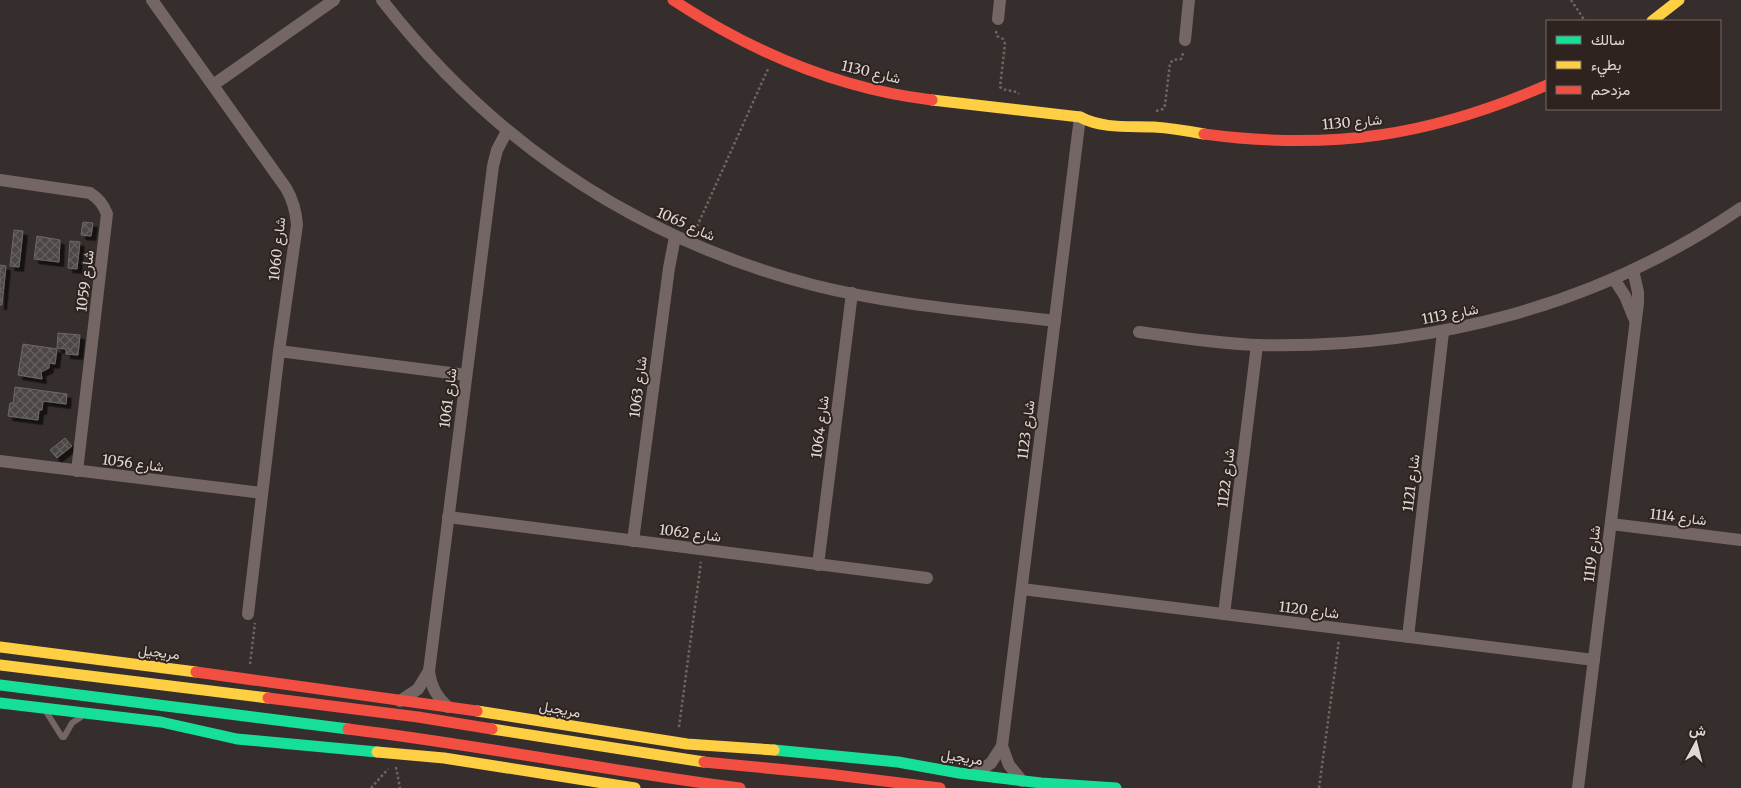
<svg xmlns="http://www.w3.org/2000/svg" width="1741" height="788" font-family="Merriweather,Vazirmatn,serif">
	<style>
		.building { fill: url(#building-cross-hatch); stroke: #6e6866; filter: url(#shadow) }
		.lines { fill: none; stroke-linecap: round; stroke-linejoin: round }
		.path { stroke: #706564; stroke-width: 2.5; stroke-dasharray: 2.5 2.5; stroke-linecap: butt }
		.lane { stroke: #756666; stroke-width: 6 }
		.street { stroke: #756666; stroke-width: 12 }
		.fast { stroke: #16e098; stroke-width: 11 }
		.slow { stroke: #ffcf43; stroke-width: 11 }
		.jam { stroke: #f24e42; stroke-width: 11 }
		.labels { text-anchor: middle; stroke-width: 4; stroke-linejoin: round; paint-order: stroke }
		.street-label { font-size: 14px; fill: #e0d8d5; stroke: #2e231e }
	</style>
	<defs>
		<pattern id="building-cross-hatch" width="8" height="8" patternUnits="userSpaceOnUse" patternTransform="scale(1.25)"><rect width="8" height="8" fill="#4c4645"/><path d="M0 0l8 8M0 8l8-8" fill="none" stroke="#66605f"/></pattern>
		<filter id="shadow"><feDropShadow dx="4.5" dy="4.5" stdDeviation="0" flood-color="#0009"/></filter>
	</defs>
	<rect width="100%" height="100%" fill="#352e2c"/>
	<g class="building">
		<polygon points="83,222 93,223 91,236 81,235"/>
		<polygon points="14,230 23,231 19,267 10,266"/>
		<polygon points="37,236 60,240 59,262 34,259"/>
		<polygon points="70,241 80,242 77,269 68,268"/>
		<polygon points="0,265 6,266 2,305 0,305"/>
		<polygon points="58,333 80,335 78,355 66,354 66,349 57,348"/>
		<polygon points="23,344 57,349 55,364 49,363 49,368 41,372 42,379 18,375"/>
		<polygon points="15,387 67,394 66,404 43,401 42,410 39,410 38,420 8,416 10,403 13,403"/>
		<polygon points="65,438 72,446 57,458 50,450"/>
	</g>
	<g class="lines">
		<g class="path">
			<polyline points="1571,0 1585,21"/>
			<path d="M996 31 997 36 1003 39 1005 44 1000 87C1005 92 1014 89 1019 94"/>
			<polyline points="1156,111 1163,109 1165,105 1170,63 1173,60 1181,59 1184,51"/>
			<polyline points="695,231 768,69"/>
			<polyline points="250,664 255,623"/>
			<polyline points="679,727 701,562"/>
			<polyline points="396,767 400,788"/>
			<polyline points="371,788 388,769"/>
			<polyline points="1319,788 1339,640"/>
		</g>
		<polyline class="lane" points="47,713 62,737 64,737 72,723 81,717"/>
		<g class="street">
			<path d="M152 0 286 188C293 200 296 211 297 225L279 351 248 614"/>
			<path d="M382 0C494 144 637 239 813 285 892 305 975 311 1055 321"/>
			<polyline points="998,19 1000,0"/>
			<polyline points="1185,40 1189,0"/>
			<polyline points="213,85 334,0"/>
			<path d="M0 180 90 193C99 199 103 204 107 214L77 471"/>
			<polyline points="1614,279 1625,296 1634,318"/>
			<path d="M1139 332C1179 337 1219 344 1259 345 1432 349 1598 306 1741 208"/>
			<polyline points="279,351 466,375"/>
			<polyline points="0,461 262,493"/>
			<polyline points="448,517 927,578"/>
			<polyline points="1611,524 1741,540"/>
			<polyline points="633,541 669,268 675,237"/>
			<polyline points="818,565 852,293"/>
			<polyline points="1022,589 1594,660"/>
			<polyline points="1224,614 1257,345"/>
			<polyline points="1408,637 1443,332"/>
			<polyline points="400,701 418,689 429,671"/>
			<path d="M448 707C437 697 431 687 429 671L493 166 497 150 507 131"/>
			<polyline points="975,774 991,763 1002,746"/>
			<polyline points="1022,781 1009,765 1002,746 1080,117"/>
			<polyline points="1578,788 1638,303 1638,292 1633,270"/>
		</g>
		<g class="fast">
			<polyline points="0,685 348,729"/>
			<polyline points="0,703 161,722 237,739 377,752"/>
			<polyline points="774,750 898,762 959,773 1041,783 1116,788"/>
		</g>
		<g class="slow">
			<polyline points="1652,21 1679,0"/>
			<path d="M932 100 1080 117C1103 129 1128 126 1154 127 1170 128 1188 131 1204 134"/>
			<polyline points="0,647 196,672"/>
			<polyline points="0,665 268,698"/>
			<polyline points="477,711 687,744 774,750"/>
			<polyline points="492,729 704,762"/>
			<polyline points="377,752 444,758 635,788"/>
		</g>
		<g class="jam">
			<path d="M673 0C752 52 838 89 932 100"/>
			<path d="M1204 134C1331 151 1430 136 1547 85"/>
			<polyline points="196,672 477,711"/>
			<polyline points="268,698 418,717 492,729"/>
			<path d="M348 729C479 745 609 771 740 788"/>
			<polyline points="704,762 828,774 940,788"/>
		</g>
	</g>
	<g class="labels">
		<g class="street-label">
			<text transform="translate(871 72) rotate(13)" y="5">شارع 1130</text>
			<text transform="translate(1352 122) rotate(-5)" y="5">شارع 1130</text>
			<text transform="translate(686 224) rotate(24)" y="5">شارع 1065</text>
			<text transform="translate(277 249) rotate(-84)" y="5">شارع 1060</text>
			<text transform="translate(85 281) rotate(-83)" y="5">شارع 1059</text>
			<text transform="translate(1450 314) rotate(-11)" y="5">شارع 1113</text>
			<text transform="translate(638 387) rotate(-83)" y="5">شارع 1063</text>
			<text transform="translate(448 398) rotate(-83)" y="5">شارع 1061</text>
			<text transform="translate(820 427) rotate(-83)" y="5">شارع 1064</text>
			<text transform="translate(1026 430) rotate(-83)" y="5">شارع 1123</text>
			<text transform="translate(133 463) rotate(7)" y="5">شارع 1056</text>
			<text transform="translate(1226 478) rotate(-83)" y="5">شارع 1122</text>
			<text transform="translate(1411 483) rotate(-83)" y="5">شارع 1121</text>
			<text transform="translate(1678 517) rotate(7)" y="5">شارع 1114</text>
			<text transform="translate(690 533) rotate(7)" y="5">شارع 1062</text>
			<text transform="translate(1592 554) rotate(-83)" y="5">شارع 1119</text>
			<text transform="translate(1309 610) rotate(7)" y="5">شارع 1120</text>
			<text transform="translate(159 652) rotate(7)" y="5">مريجيل</text>
			<text transform="translate(560 709) rotate(10)" y="5">مريجيل</text>
			<text transform="translate(962 757) rotate(9)" y="5">مريجيل</text>
		</g>
	</g>
	<rect x="1546" y="20" width="175" height="90" fill="#2e231e" stroke="#756b67"/>
	<rect x="1556" y="36" width="25" height="8" fill="#16e098" stroke="#756b67"/>
	<text x="1591" y="45" font-size="15" fill="#e0d8d5">سالك</text>
	<rect x="1556" y="61" width="25" height="8" fill="#ffcf43" stroke="#756b67"/>
	<text x="1591" y="70" font-size="15" fill="#e0d8d5">بطيء</text>
	<rect x="1556" y="86" width="25" height="8" fill="#f24e42" stroke="#756b67"/>
	<text x="1591" y="95" font-size="15" fill="#e0d8d5">مزدحم</text>
	<g transform="translate(1696 743) rotate(7)" stroke="#2e231e" stroke-width="4" paint-order="stroke">
	<path d="M0-4L9 19L0 12L-9 19Z" fill="#e0d8d5"/>
	<text y="-8" font-size="14" font-weight="bold" text-anchor="middle" fill="#e0d8d5">ش</text>
	</g>
</svg>
